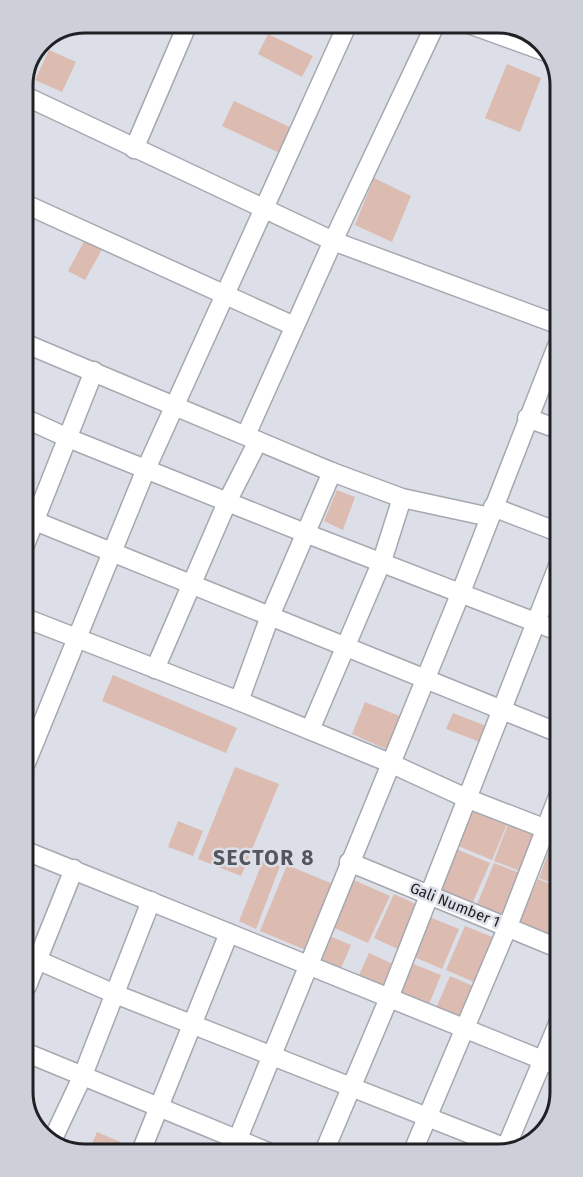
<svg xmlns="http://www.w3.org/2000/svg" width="583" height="1177" font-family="'Fira Sans',sans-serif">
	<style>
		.building { fill: #dcbbb1 }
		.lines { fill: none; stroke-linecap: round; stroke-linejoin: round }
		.minor-casing { stroke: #a5a8b0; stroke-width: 21 }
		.minor { stroke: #fff; stroke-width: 18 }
		.labels { text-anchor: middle; stroke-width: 5; stroke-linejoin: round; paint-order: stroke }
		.street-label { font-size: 15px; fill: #202124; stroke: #dcdfe8 }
		.district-label { font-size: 21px; font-weight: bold; letter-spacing: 1.5px; fill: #54565d; stroke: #dcdfe8 }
		.rim { fill: none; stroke: #202124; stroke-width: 3 }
	</style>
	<rect width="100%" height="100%" fill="#dcdfe8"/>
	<g class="building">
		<polygon points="268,34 313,56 302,77 258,54"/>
		<polygon points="49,50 76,62 62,92 35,80"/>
		<polygon points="507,64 541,78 520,132 485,118"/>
		<polygon points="234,101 296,130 284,155 222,126"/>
		<polygon points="374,178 411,196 392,242 355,225"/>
		<polygon points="88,234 105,244 85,280 68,271"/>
		<polygon points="337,490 355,497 343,530 324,521"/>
		<polygon points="113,675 237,728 226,753 102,701"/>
		<polygon points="365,702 402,717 388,750 352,734"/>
		<polygon points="453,713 486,726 480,742 446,729"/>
		<polygon points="235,767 279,784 241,876 198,859"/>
		<polygon points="473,805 509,819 492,860 456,845"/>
		<polygon points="178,821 203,831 193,856 168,847"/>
		<polygon points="509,821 542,834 527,874 494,861"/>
		<polygon points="553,840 559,842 560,886 539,878"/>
		<polygon points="454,848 490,863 472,904 437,889"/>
		<polygon points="264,858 280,866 256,929 239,921"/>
		<polygon points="494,863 527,876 509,920 476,907"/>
		<polygon points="287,865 333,884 306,950 260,931"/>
		<polygon points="349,878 390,896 368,943 328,925"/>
		<polygon points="538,879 560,888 560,909 549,935 519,922"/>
		<polygon points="394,894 422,907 402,951 374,938"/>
		<polygon points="429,917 459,929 442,969 412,956"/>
		<polygon points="465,926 500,940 481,985 446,970"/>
		<polygon points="325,934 351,945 339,973 313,962"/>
		<polygon points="369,953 393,964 382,988 358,977"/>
		<polygon points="411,963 441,975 427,1009 398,997"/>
		<polygon points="450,976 480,989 465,1026 434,1013"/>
		<polygon points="97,1132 139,1150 138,1154 103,1154 90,1148"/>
	</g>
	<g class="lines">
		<defs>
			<g id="minor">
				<polyline points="466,23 549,53"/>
				<polyline points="23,95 333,241 557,324"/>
				<polyline points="134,149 188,23"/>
				<polyline points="23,203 294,326"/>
				<polyline points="24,343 332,472 402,498 490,517"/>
				<polyline points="24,418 68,438 305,533 558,631"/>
				<polyline points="527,418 558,429"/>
				<polyline points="246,435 333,241 436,23"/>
				<polyline points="493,507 558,532"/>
				<polyline points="25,517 559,733"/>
				<polyline points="25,545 94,371"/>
				<polyline points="25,618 239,701 390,763 466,798 559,834"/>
				<polyline points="155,669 228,500 258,441"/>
				<polyline points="239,701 270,616 332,472"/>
				<polyline points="310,730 382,561 402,498"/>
				<polyline points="26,763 146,469 348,23"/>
				<polyline points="26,851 560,1067"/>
				<polyline points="349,862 560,949"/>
				<polyline points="26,955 115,994 511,1150"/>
				<polyline points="27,986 74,869"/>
				<polyline points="27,1053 268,1152"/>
				<polyline points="51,1143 83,1075 151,901"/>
				<polyline points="505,1150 560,1019"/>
				<polyline points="413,1151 508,926 559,794"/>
				<polyline points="324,1152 389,998 558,566"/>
				<polyline points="232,1153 461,592 557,346"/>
				<polyline points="140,1154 229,933"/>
			</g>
		</defs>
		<use href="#minor" class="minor-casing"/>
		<use href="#minor" class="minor"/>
	</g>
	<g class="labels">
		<g class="street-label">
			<text transform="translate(455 905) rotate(22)" y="5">Gali Number 1</text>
		</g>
		<g class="district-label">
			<text x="264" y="865">SECTOR 8</text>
		</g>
	</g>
	<path d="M0 0H583V1177H0ZM85 33H498A52 52 0 0 1 550 85V1092A52 52 0 0 1 498 1144H85A52 52 0 0 1 33 1092V85A52 52 0 0 1 85 33Z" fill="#cdd0d8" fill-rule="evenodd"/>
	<path class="rim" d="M85 33H498A52 52 0 0 1 550 85V1092A52 52 0 0 1 498 1144H85A52 52 0 0 1 33 1092V85A52 52 0 0 1 85 33Z"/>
</svg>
